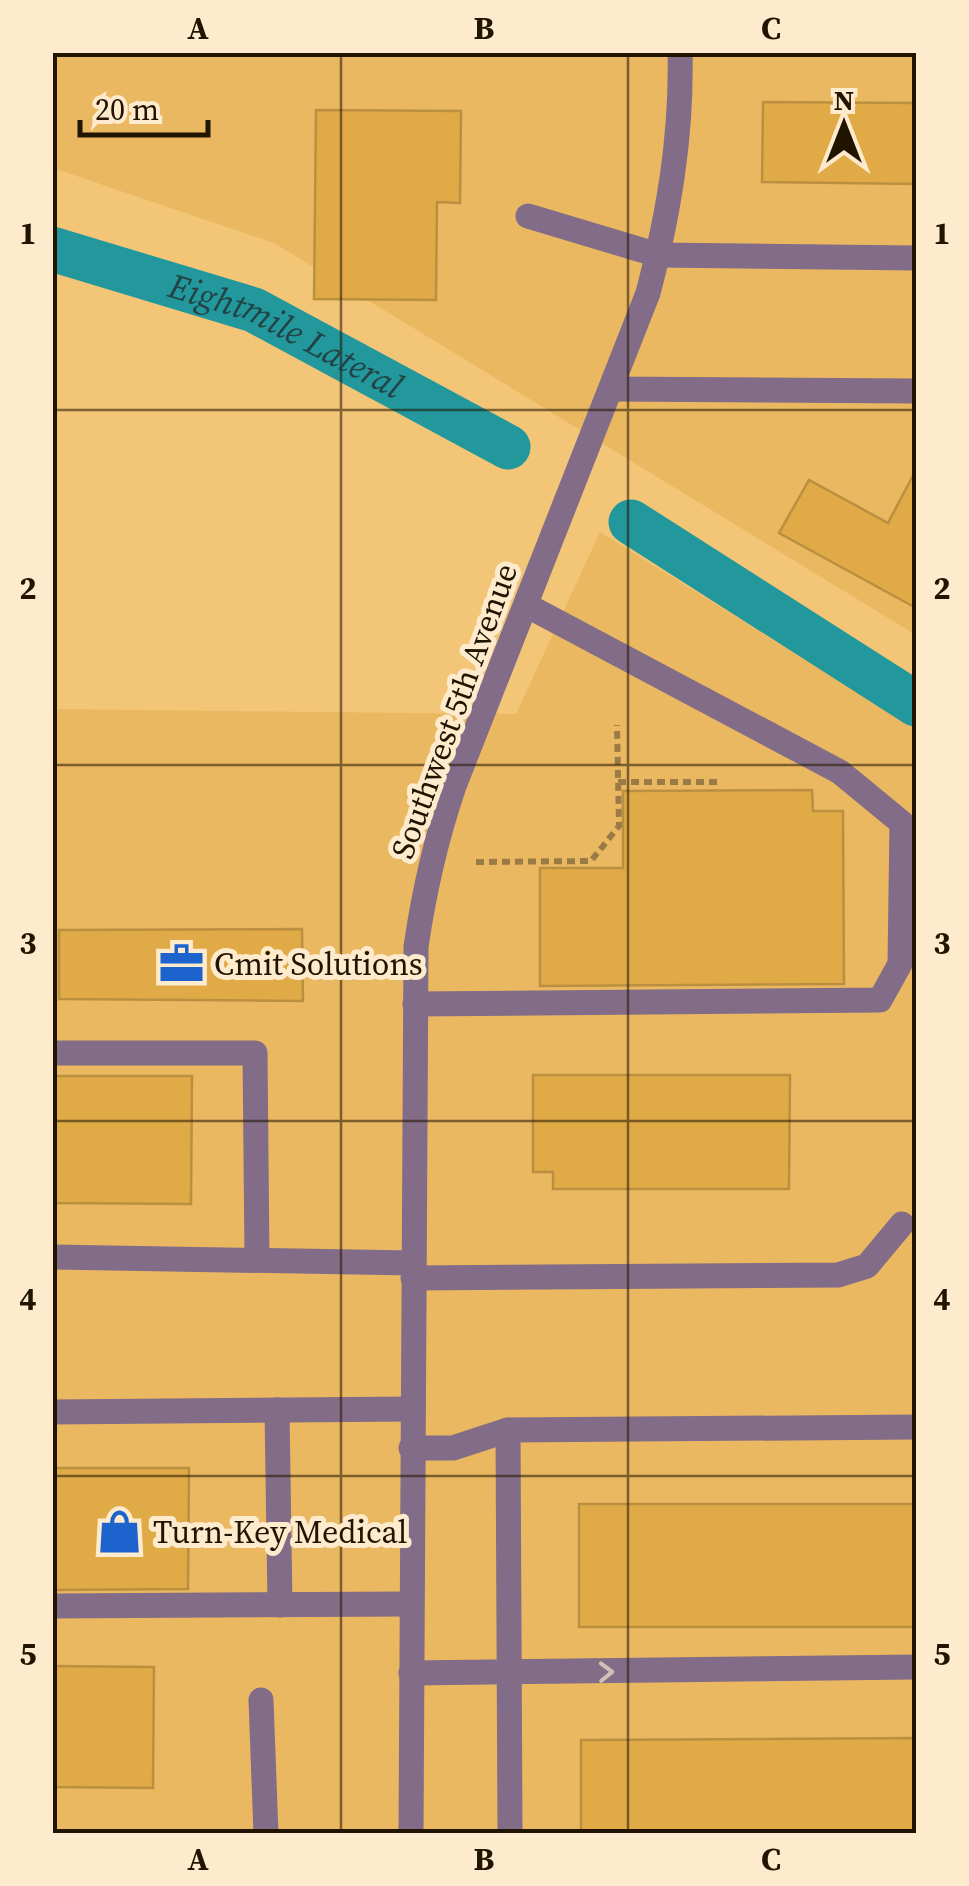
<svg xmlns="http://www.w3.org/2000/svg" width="969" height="1886" font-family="'Source Serif 4',serif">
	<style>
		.built { fill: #ebb862 }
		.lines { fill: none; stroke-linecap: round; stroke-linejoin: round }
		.canal { stroke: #22979c; stroke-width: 45 }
		.building { fill: #e0aa47; stroke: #bb8f40; stroke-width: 2.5 }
		.path { stroke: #9b7b45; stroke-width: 6; stroke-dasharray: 8 5; stroke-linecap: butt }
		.minor { stroke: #826c87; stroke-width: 25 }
		.oneway { stroke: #d3bfb4 }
		.grid { fill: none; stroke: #211400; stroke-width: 2.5; stroke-opacity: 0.55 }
		.labels { text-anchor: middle; stroke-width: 10; stroke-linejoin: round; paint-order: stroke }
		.street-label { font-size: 32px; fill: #211400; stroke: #feebcd }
		.poi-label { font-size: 32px; fill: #211400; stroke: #feebcd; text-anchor: start }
		.water-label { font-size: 35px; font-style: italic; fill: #234446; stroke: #feebcd }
		.neatline { fill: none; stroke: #211400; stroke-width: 4 }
		.grid-label { font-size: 32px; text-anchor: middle; font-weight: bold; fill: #211400 }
	</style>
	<rect width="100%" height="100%" fill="#f3c577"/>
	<g class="built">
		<polygon points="53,53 916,53 916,635 274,243 53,168"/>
		<polygon points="600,532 916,729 916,1833 53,1834 53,709 516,714"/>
	</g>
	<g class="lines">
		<g class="canal">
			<path id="s1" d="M52 249 254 310 508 447"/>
			<polyline points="631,522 916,704"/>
		</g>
	</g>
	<g class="building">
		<polygon points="763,102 916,103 916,184 762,182"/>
		<polygon points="316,110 461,111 460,203 437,202 436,300 314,299"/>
		<polygon points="916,470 916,608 779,533 809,480 888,523"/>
		<polygon points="812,790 813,811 843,811 844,984 540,986 540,868 623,868 623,791"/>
		<polygon points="302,929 303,1001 59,999 59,930"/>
		<polygon points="533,1075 790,1075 789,1189 553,1189 553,1172 533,1172"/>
		<polygon points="52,1076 192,1076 191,1204 52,1203"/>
		<polygon points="52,1468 189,1468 188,1589 52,1590"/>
		<rect x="579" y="1504" width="337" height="123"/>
		<polygon points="52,1666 154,1667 153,1788 52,1787"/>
		<polygon points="916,1738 916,1834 581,1834 581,1740"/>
	</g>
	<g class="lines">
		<g class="path">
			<polyline points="618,782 717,782"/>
			<polyline points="476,862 591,861 619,826 617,725"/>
		</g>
		<g class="minor">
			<polyline points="528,216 658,255 916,258"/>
			<polyline points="612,389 916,391"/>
			<polyline points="415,1004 880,1000 900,964 902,823 840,772 526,605"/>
			<polyline points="52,1053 255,1053 257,1260"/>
			<polyline points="52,1257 413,1263"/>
			<polyline points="413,1278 838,1275 867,1266 902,1224"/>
			<polyline points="277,1410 280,1605"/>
			<polyline points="52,1412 412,1409"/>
			<polyline points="508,1430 510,1834"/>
			<polyline points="411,1448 453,1448 508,1430 916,1427"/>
			<polyline points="52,1606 411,1604"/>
			<polyline points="411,1673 916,1667"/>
			<polyline points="261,1700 266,1834"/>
			<path d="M411 1834 416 947C424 891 436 839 454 786L648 293C669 213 682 135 680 52"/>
		</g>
	</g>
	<defs><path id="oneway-chevron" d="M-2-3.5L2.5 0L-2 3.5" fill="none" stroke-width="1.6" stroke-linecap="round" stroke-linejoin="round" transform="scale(2.5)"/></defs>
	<use class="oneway" href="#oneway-chevron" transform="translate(606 1672) rotate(-1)"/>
	<path class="grid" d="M341 52V1834M628 52V1834M52 410H916M52 765H916M52 1121H916M52 1476H916"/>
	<defs>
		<symbol id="office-bare" viewBox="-9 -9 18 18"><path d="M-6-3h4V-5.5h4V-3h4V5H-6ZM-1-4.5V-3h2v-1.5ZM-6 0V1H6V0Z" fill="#1c63ce" stroke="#feebcd" stroke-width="2.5" paint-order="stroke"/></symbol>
		<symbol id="shop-bare" viewBox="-9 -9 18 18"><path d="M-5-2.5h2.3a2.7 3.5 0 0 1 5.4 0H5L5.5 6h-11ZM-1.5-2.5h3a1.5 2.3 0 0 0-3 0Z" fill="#1c63ce" stroke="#feebcd" stroke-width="2.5" paint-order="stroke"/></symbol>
	</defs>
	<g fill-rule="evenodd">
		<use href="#office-bare" x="150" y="932" width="63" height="63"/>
		<use href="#shop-bare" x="88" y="1500" width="63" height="63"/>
	</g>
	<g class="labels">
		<g class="street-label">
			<text transform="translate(454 711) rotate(-70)" y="11">Southwest 5th Avenue</text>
		</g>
		<g class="poi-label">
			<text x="214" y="975">Cmit Solutions</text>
			<text x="153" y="1543">Turn-Key Medical</text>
		</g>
		<g class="water-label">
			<text dy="12" stroke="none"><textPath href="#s1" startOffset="250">Eightmile Lateral</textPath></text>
		</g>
	</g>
	<rect width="969" height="1886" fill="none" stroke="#feebcd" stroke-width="110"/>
	<g transform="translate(844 125)" stroke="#feebcd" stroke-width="8" paint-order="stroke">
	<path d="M0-8L18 38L0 25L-18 38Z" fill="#211400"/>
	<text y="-15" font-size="28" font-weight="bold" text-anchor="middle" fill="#211400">N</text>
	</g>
	<path d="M80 120v15h128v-15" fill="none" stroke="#211400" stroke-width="5"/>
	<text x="95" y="120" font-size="30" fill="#211400" stroke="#feebcd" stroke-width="8" paint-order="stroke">20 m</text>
	<rect x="55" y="55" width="859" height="1776" class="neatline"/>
	<g class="grid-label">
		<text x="198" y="39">A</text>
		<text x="484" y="39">B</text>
		<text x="771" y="39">C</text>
		<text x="28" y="244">1</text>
		<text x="942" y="244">1</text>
		<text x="28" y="599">2</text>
		<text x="942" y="599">2</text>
		<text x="28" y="954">3</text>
		<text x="942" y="954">3</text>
		<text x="28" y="1310">4</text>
		<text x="942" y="1310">4</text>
		<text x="28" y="1665">5</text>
		<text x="942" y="1665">5</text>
		<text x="198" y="1870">A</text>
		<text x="484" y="1870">B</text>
		<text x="771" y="1870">C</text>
	</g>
</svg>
